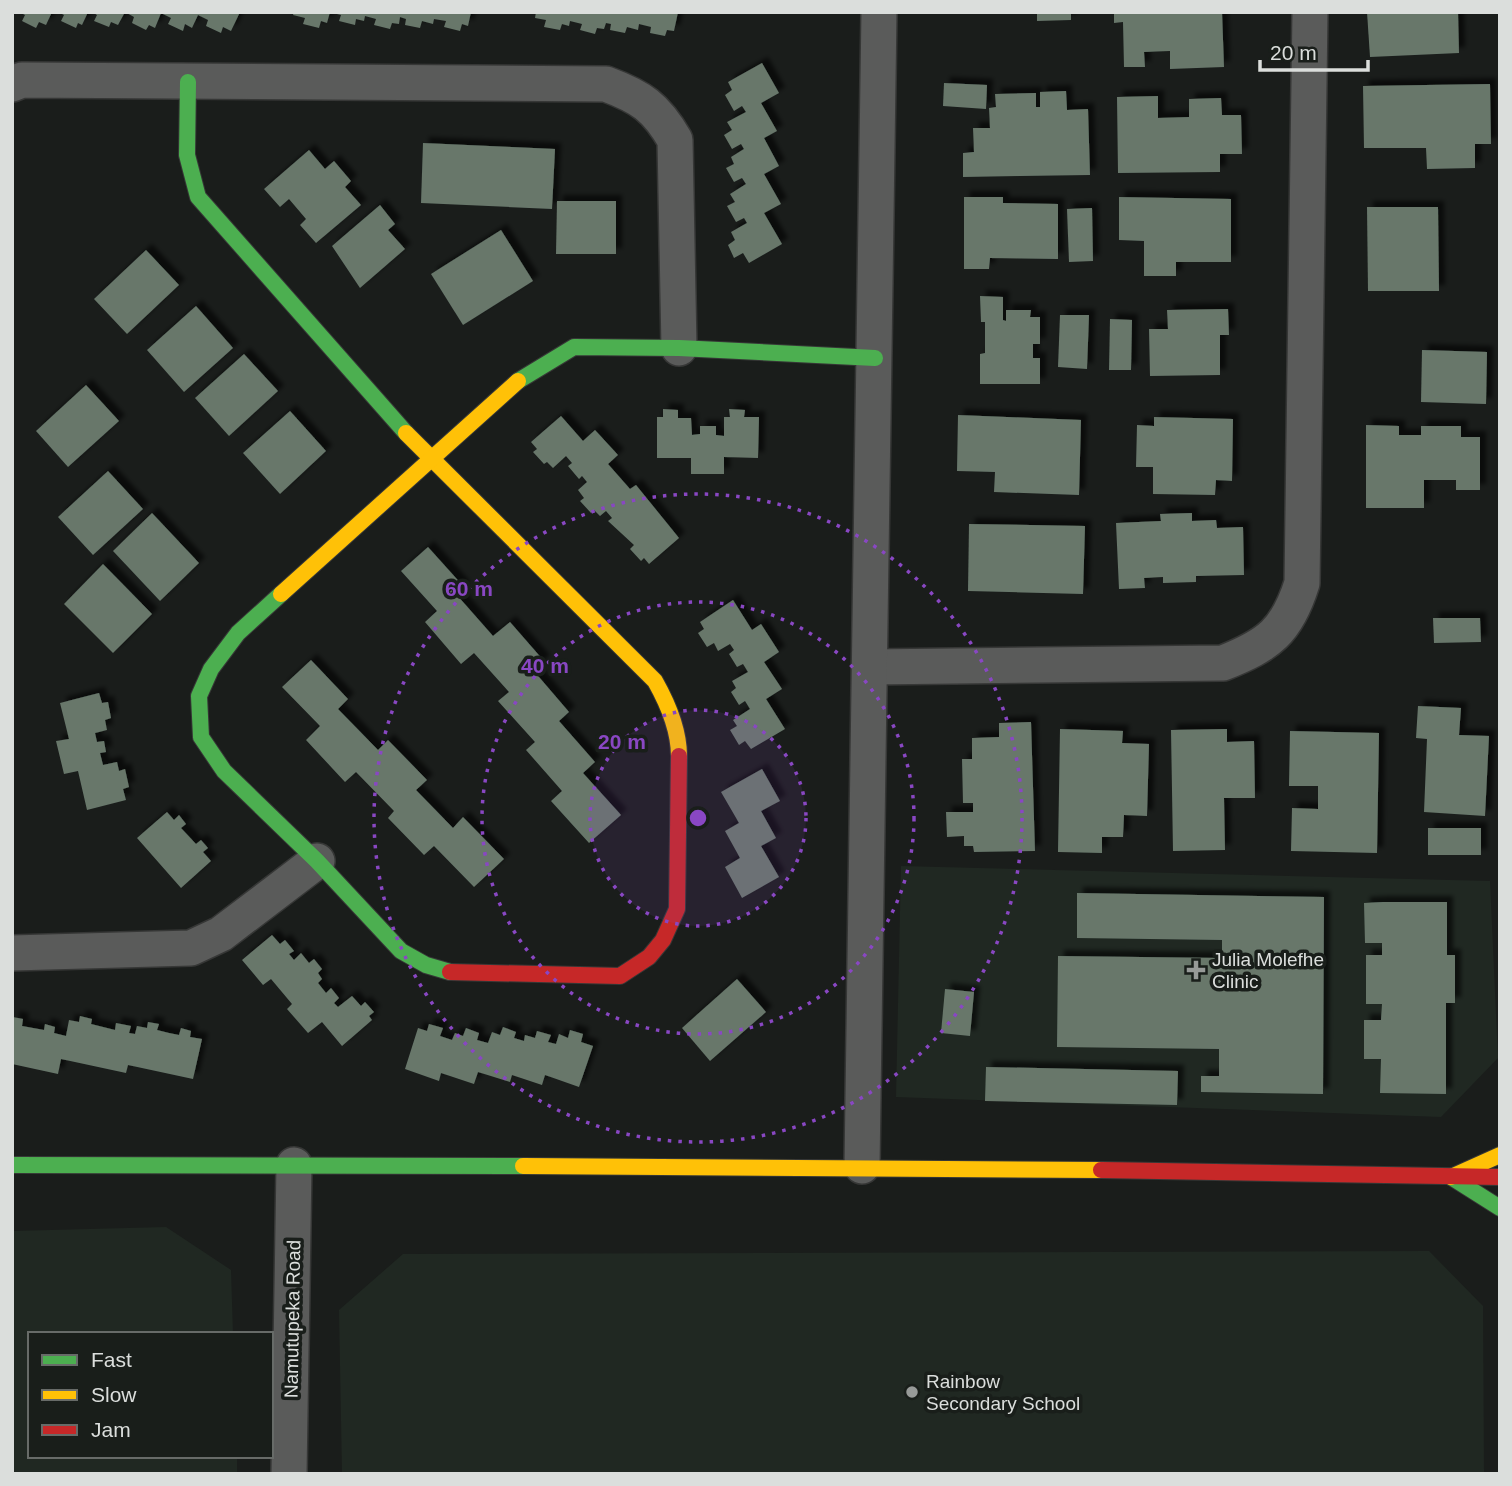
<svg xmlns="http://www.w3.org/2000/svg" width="1512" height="1486" font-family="Helvetica,sans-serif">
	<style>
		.built { fill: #202822 }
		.building { fill: #67776b; filter: url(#shadow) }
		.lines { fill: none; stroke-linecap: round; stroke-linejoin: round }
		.street-casing { stroke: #363736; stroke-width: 38 }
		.fast-casing { stroke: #363736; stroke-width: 18 }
		.slow-casing { stroke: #363736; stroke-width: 18 }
		.jam-casing { stroke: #363736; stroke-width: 18 }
		.street { stroke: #5a5b5a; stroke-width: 35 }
		.fast { stroke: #4caf50; stroke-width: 16 }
		.slow { stroke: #ffc107; stroke-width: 16 }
		.jam { stroke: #c62828; stroke-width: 16 }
		.ring { fill: none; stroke: #8947c3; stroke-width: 3.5; stroke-dasharray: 3.5 7 }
		.poi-dot { fill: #979a98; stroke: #191e1a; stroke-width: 2.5 }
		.labels { text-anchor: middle; stroke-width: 7; stroke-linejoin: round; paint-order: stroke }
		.poi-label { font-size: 19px; fill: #dbdedc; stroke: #191e1a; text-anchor: start }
		.street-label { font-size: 19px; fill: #dbdedc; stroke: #191e1a }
		.centre { fill: #8947c3; stroke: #191e1a; stroke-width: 3.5 }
		.ring-label { font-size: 21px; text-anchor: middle; font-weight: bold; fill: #8947c3; stroke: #191e1a; stroke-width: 7; stroke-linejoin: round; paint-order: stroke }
	</style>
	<defs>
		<filter id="shadow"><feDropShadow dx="6" dy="-6" stdDeviation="2" flood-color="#0009"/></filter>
	</defs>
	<rect width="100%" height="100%" fill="#1a1d1b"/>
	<g class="built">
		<polygon points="901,866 1490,881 1498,1058 1441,1117 896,1097"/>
		<polygon points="166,1227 231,1270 233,1334 30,1334 30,1456 237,1456 237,1474 12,1474 12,1231"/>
		<polygon points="1429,1251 1483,1306 1484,1474 342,1474 339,1310 403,1254"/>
	</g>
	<g class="building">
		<polygon points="19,12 52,12 46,25 39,22 36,28 22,21 25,15"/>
		<polygon points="58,12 88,12 82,25 78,23 76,28 61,21 64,15"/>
		<polygon points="92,12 125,12 118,25 111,22 109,27 94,21 97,15"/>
		<polygon points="125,12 240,12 231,31 223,27 221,33 206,26 208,20 198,15 192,28 185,24 183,31 168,24 171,18 161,13 155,28 149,25 146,30 132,23 134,17"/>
		<polygon points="294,12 330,12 327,23 321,21 319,28 303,24 305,18 293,15"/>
		<polygon points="471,12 468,26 462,24 460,31 444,27 446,21 434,19 433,24 422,21 420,28 405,25 406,19 400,17 399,24 392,23 390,29 374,25 376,19 365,16 364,21 356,19 355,25 339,21 341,15 333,13"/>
		<polygon points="536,12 678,12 674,31 667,30 665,36 650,33 651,27 639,24 638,30 627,27 625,33 610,30 611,24 606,23 604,29 597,28 595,34 580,30 582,24 570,21 569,26 562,24 560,30 544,27 546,20 535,18"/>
		<polygon points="1037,12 1071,12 1071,20 1037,21"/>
		<polygon points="1114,12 1222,12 1224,67 1170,69 1170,51 1144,52 1145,67 1124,67 1123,22 1114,23"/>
		<polygon points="1367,12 1458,12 1459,53 1370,57"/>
		<polygon points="762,63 779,93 761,103 777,131 764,138 779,166 764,174 781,204 764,213 782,244 749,263 743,253 734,258 728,245 735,240 731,232 747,223 744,218 736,222 727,206 735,202 730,194 746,184 742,178 734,182 726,168 734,164 731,157 744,149 741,144 732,149 724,135 732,130 727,122 746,112 742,106 734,111 725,95 732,90 728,82"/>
		<polygon points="944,83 987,85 986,109 943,106"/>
		<polygon points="1490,84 1491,144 1475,144 1475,168 1427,169 1426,148 1364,148 1363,86"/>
		<polygon points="1066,91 1067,110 1088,109 1090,175 963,177 963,153 974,152 973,128 990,128 989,108 996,107 995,94 1036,93 1036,107 1040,107 1040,92"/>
		<polygon points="1158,96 1158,118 1189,117 1189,99 1221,98 1222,115 1241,115 1242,154 1220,154 1220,172 1118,173 1117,97"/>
		<polygon points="423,143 555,149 552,209 421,203"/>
		<polygon points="309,150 325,169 334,161 351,181 345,187 361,205 316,243 300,225 306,219 289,199 280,207 264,189"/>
		<polygon points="964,197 1003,197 1003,203 1058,204 1058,259 990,258 989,269 964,269"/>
		<polygon points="1119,197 1231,199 1231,262 1176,262 1176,276 1144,276 1144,241 1119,240"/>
		<polygon points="557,201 616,201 616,254 556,254"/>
		<polygon points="380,205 395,224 388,230 405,249 360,288 332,246"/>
		<polygon points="1367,207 1438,207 1439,291 1368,291"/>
		<polygon points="1092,208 1093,261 1069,262 1067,209"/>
		<polygon points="501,230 533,281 463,325 431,274"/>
		<polygon points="146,250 179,285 127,334 94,299"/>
		<polygon points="980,296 1003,297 1003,320 1006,321 1006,310 1031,310 1030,317 1040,317 1040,344 1033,344 1033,358 1040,358 1040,384 980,384 980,354 985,353 985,322 981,322"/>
		<polygon points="196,306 233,348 184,392 147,350"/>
		<polygon points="1228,309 1229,335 1220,335 1220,375 1150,376 1149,329 1168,329 1167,310"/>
		<polygon points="1060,315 1089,315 1087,369 1058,367"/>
		<polygon points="1110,319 1132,320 1131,370 1109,370"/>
		<polygon points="1422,350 1487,352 1486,404 1421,402"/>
		<polygon points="244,354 278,391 229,436 195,398"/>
		<polygon points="86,385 119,421 68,467 36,431"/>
		<polygon points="663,409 678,410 678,418 691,418 692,435 700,434 700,426 716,426 716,435 724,436 724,417 730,417 729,409 745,410 744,417 759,417 758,458 724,457 724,474 691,474 691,458 657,458 657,417 663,417"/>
		<polygon points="290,411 326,451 280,494 243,453"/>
		<polygon points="958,415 1081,420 1079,495 994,492 995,472 957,471"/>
		<polygon points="561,416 583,441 595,430 618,455 608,464 630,489 636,485 679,538 649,564 644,558 641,561 630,549 634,545 608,521 612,518 606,511 600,516 594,510 591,513 580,501 584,498 578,490 587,482 582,476 579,479 568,466 572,463 566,456 553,468 547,462 544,464 533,452 537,449 531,442"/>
		<polygon points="1154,417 1233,419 1232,481 1216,480 1215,495 1153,494 1153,467 1136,467 1137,425 1154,426"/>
		<polygon points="1366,425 1399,426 1399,435 1421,435 1421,426 1461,426 1461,437 1480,437 1480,490 1456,490 1456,480 1424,480 1424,508 1366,508"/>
		<polygon points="108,471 143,509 93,555 58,517"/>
		<polygon points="152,513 199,563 160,601 113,551"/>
		<polygon points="1192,513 1192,521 1216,520 1217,528 1243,527 1244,575 1196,576 1196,582 1163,583 1163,577 1144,578 1145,588 1119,589 1116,523 1161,521 1160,514"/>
		<polygon points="969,524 1085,526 1083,594 968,591"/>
		<polygon points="428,547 464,587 456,594 493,636 510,622 544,661 533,670 569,712 559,721 595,762 583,773 621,815 589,843 551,801 562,791 526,750 535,742 498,701 509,692 474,653 461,664 425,622 437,611 401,571"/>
		<polygon points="103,564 152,614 113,653 64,604"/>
		<polygon points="733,600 752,630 761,624 779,652 764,662 782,689 766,699 785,729 751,749 745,741 739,745 730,730 737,726 733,720 750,709 745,701 739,705 731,692 736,688 732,681 748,672 743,664 737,667 729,654 734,650 730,644 718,651 714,643 707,647 698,633 704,629 700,622"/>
		<polygon points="1433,618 1480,618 1481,642 1434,643"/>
		<polygon points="311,660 348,699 338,709 378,750 388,740 427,780 416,790 453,828 463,817 504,859 474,887 434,846 424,855 388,818 394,811 356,772 345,782 306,740 320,726 282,687"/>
		<polygon points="99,693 102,703 108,702 111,718 105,720 107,730 95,733 97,742 104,741 106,752 100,753 103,765 117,762 119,771 125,769 129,787 123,789 126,800 87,810 78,771 64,774 56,741 69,739 60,703"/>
		<polygon points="1418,706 1461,708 1459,735 1489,736 1485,816 1424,812 1427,739 1416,738"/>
		<polygon points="1031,722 1035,851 974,852 973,846 964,846 964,836 947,837 946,812 973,812 973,803 963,803 962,759 972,759 972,738 999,737 999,723"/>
		<polygon points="1060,729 1123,731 1122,743 1149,744 1147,816 1124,815 1123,837 1102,837 1102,853 1058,852"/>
		<polygon points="1227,729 1227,742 1254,741 1255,798 1224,798 1225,850 1173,851 1171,730"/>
		<polygon points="1290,731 1379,733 1377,853 1291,851 1292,808 1318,809 1318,786 1289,786"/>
		<polygon points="762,769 780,801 761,811 776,838 761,846 779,877 742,898 725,867 740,858 725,831 739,823 721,792"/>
		<polygon points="167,812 174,820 179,815 186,824 181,828 196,844 201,840 208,848 203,852 211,861 181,888 137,838"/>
		<rect x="1428" y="828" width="53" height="27"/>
		<polygon points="1077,893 1324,897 1323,1094 1201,1092 1201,1076 1219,1076 1219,1049 1057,1047 1058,956 1222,958 1222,940 1077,938"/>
		<polygon points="1383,902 1447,902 1447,955 1455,955 1455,1003 1446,1003 1446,1094 1380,1093 1381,1059 1364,1059 1364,1020 1381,1020 1382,1004 1366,1004 1366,955 1382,955 1382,943 1365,943 1364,903"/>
		<polygon points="272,935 280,944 285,940 294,951 289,954 294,960 301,953 309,963 314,959 322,969 318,973 322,979 318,983 326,993 331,988 339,998 334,1003 338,1007 352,996 361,1006 365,1002 374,1012 369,1016 372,1020 342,1046 322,1022 308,1033 287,1009 292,1004 271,979 263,985 242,960"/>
		<polygon points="737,979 766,1012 710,1061 682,1028"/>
		<polygon points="945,989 974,992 970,1036 941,1033"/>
		<polygon points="80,1016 92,1019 91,1024 115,1030 116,1023 131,1026 129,1033 135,1034 137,1026 147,1028 148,1022 159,1024 157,1030 169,1033 179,1035 181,1028 191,1031 190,1037 202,1039 193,1079 128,1065 126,1073 61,1059 58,1074 12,1064 13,1017 23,1019 22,1026 44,1030 45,1024 55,1027 54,1033 66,1036 69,1020 79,1022"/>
		<polygon points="429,1024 443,1028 440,1036 452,1040 455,1033 463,1036 466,1028 479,1033 477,1040 488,1043 492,1032 500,1035 503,1027 516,1032 514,1038 524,1041 525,1035 535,1038 537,1031 551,1035 548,1042 556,1044 559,1034 568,1038 570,1030 583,1034 581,1042 593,1046 579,1087 545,1075 542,1085 512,1075 510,1082 478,1072 474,1084 441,1073 439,1081 405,1069 418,1028 427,1031"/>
		<polygon points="986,1067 1178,1071 1177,1105 985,1101"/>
	</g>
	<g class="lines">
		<defs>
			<g id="street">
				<path d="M12 84 22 80 606 84C641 97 656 107 675 140L679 348"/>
				<path d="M870 667 1223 663C1269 645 1287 631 1302 583L1310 12"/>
				<polyline points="12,953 191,948 221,934 317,861"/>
				<polyline points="862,1166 879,12"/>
				<polyline points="289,1474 294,1165"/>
			</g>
			<g id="fast">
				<polyline points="188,82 187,155 198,197 406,433"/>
				<polyline points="518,381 574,347 679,348 875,358"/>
				<polyline points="281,594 238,633 211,669 199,696 201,737 224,771 317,861 401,951 426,965 450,972"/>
				<polyline points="12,1165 523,1166"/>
				<polyline points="1451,1177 1500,1208"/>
			</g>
			<g id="slow">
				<path d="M406 433 655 681C668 704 679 729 679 756"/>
				<polyline points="281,594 518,381"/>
				<polyline points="523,1166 1101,1170"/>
				<polyline points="1451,1177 1500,1155"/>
			</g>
			<g id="jam">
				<polyline points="450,972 620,976 649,957 663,940 677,909 679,756"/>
				<polyline points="1101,1170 1500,1177"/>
			</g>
		</defs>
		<use href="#street" class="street-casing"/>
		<use href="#fast" class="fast-casing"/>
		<use href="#slow" class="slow-casing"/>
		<use href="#jam" class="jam-casing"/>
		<use href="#street" class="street"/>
		<use href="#fast" class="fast"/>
		<use href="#slow" class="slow"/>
		<use href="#jam" class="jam"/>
	</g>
	<circle cx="698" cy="818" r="108" fill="#8947c3" fill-opacity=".12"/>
	<g class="ring">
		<circle cx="698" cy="818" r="108"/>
		<circle cx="698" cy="818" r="216"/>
		<circle cx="698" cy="818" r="324"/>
	</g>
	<g class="poi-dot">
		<path d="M1192.5 959.5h7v7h7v7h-7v7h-7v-7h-7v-7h7z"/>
		<circle cx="912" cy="1392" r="7"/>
	</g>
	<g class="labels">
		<g class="poi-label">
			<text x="1212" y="966">Julia Molefhe<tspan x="1212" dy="22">Clinic</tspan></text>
			<text x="926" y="1388">Rainbow<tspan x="926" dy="22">Secondary School</tspan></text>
		</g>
		<g class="street-label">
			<text transform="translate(292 1319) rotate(-89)" y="7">Namutupeka Road</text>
		</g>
	</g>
	<circle cx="698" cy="818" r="10" class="centre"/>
	<g class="ring-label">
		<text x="469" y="596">60 m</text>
		<text x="545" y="673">40 m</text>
		<text x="622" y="749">20 m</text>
	</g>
	<rect width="1512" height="1486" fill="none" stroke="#dbdedc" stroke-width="28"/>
	<rect x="28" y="1332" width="245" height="126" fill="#191e1a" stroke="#676b68" stroke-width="2"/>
	<rect x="42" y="1355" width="35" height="10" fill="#4caf50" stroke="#676b68" stroke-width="2"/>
	<text x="91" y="1367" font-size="21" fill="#dbdedc">Fast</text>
	<rect x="42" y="1390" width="35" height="10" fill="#ffc107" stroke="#676b68" stroke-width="2"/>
	<text x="91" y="1402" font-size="21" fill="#dbdedc">Slow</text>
	<rect x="42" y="1425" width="35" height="10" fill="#c62828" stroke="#676b68" stroke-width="2"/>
	<text x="91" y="1437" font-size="21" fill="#dbdedc">Jam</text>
	<path d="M1260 60v10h108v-10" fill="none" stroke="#dbdedc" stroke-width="3.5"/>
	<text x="1270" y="60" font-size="21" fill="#dbdedc" stroke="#191e1a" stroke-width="5" paint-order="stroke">20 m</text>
</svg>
